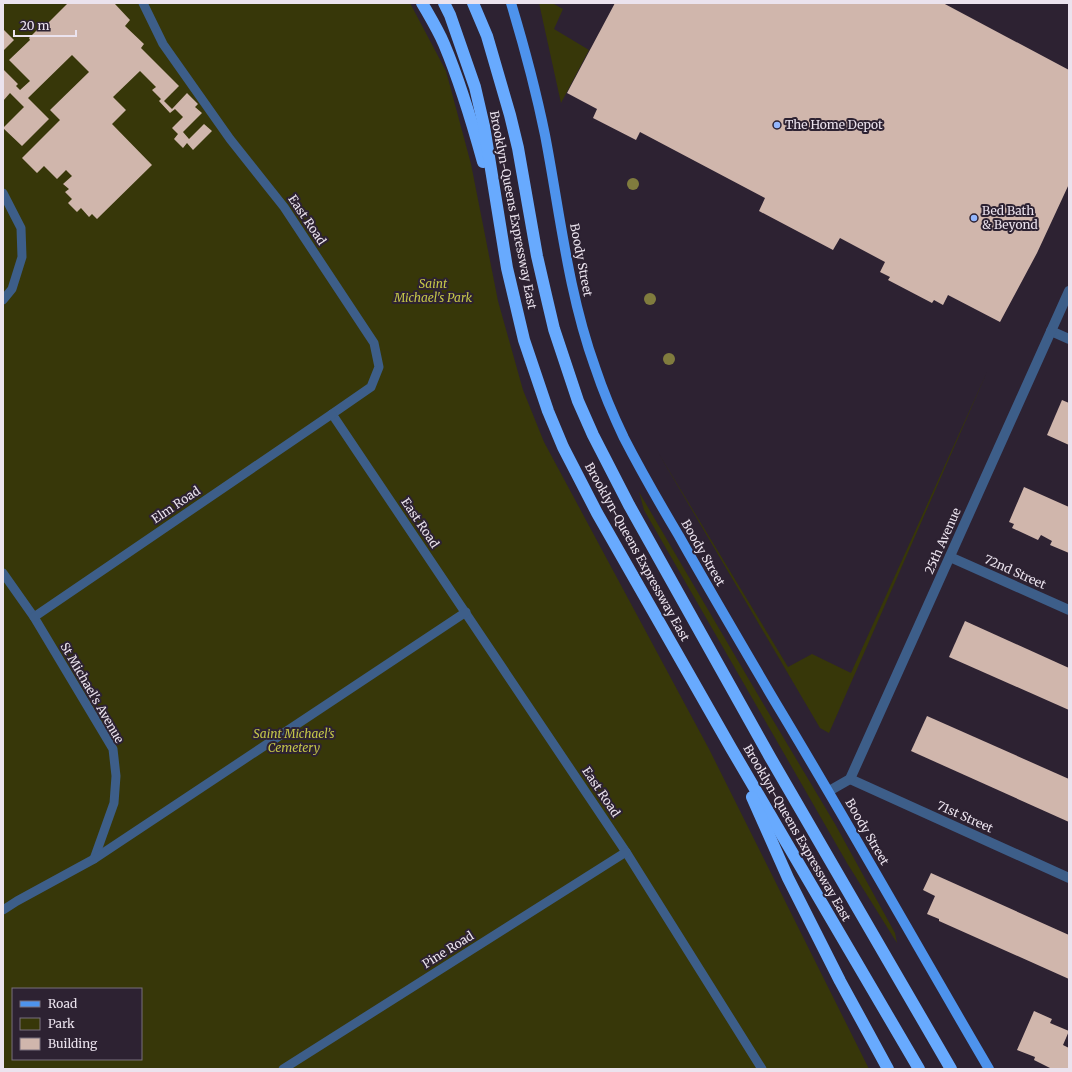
<svg xmlns="http://www.w3.org/2000/svg" width="1072" height="1072" font-family="Merriweather,serif">
	<style>
		.green { fill: #373709; fill-rule: evenodd }
		.building { fill: #d0b6ac }
		.lines { fill: none; stroke-linecap: round; stroke-linejoin: round }
		.lane { stroke: #3d5e89; stroke-width: 9 }
		.street { stroke: #3d5e89; stroke-width: 10 }
		.primary { stroke: #4e93ec; stroke-width: 10 }
		.highway { stroke: #68aafe; stroke-width: 12 }
		.tree { fill: #807c3e }
		.poi-dot { fill: #94b7fd; stroke: #2d2232; stroke-width: 1.5 }
		.labels { text-anchor: middle; stroke-width: 4; stroke-linejoin: round; paint-order: stroke }
		.poi-label { font-size: 12px; fill: #ebe3ee; stroke: #2d2232; text-anchor: start }
		.street-label { font-size: 12px; fill: #ebe3ee; stroke: #2d2232 }
		.park-label { font-size: 12px; font-style: italic; fill: #c4c648; stroke: #2d2232 }
	</style>
	<rect width="100%" height="100%" fill="#2d2232"/>
	<g class="green">
		<path d="M3 3H410L446 71 471 164 498 301 523 390 544 442 709 749 869 1069H3ZM13 989H141V1059H13Z"/>
		<polygon points="539,3 552,3 563,9 554,29 589,50 561,103"/>
		<polygon points="987,372 829,733 820,728 659,454 788,667 812,654 851,673"/>
		<polygon points="639,492 761,700 835,824 895,933 897,943 847,863 644,510"/>
	</g>
	<g class="building">
		<polygon points="68,3 116,3 115,4 130,20 125,26 144,44 141,48 179,86 164,101 172,109 187,93 198,104 195,107 202,113 183,132 189,139 204,124 212,131 193,150 187,143 183,148 174,139 178,134 172,128 183,117 175,109 170,113 159,101 161,99 152,90 156,87 140,71 113,97 126,110 112,124 152,165 97,219 92,214 89,217 81,208 77,212 68,203 72,199 65,192 69,189 63,184 72,176 66,170 57,179 44,166 37,173 22,158 60,120 50,110 89,72 72,55 28,98 49,119 22,146 3,128 24,107 10,93 3,101 3,69 18,84 16,86 20,90 30,81 9,60 30,40 29,38 45,22 47,24"/>
		<polygon points="615,3 943,3 1069,70 1069,184 1037,253 1000,322 948,295 943,305 934,300 932,303 888,280 890,277 880,272 885,262 840,238 833,250 759,211 765,198 640,132 636,140 593,118 597,109 567,93"/>
		<polygon points="3,29 14,40 3,51"/>
		<polygon points="1062,400 1069,403 1069,445 1047,435"/>
		<polygon points="1024,487 1069,507 1069,553 1050,545 1052,541 1041,535 1038,540 1012,528 1014,524 1009,522"/>
		<polygon points="965,621 1069,668 1069,710 949,657"/>
		<polygon points="927,716 1069,779 1069,822 911,751"/>
		<polygon points="931,873 1069,935 1069,979 939,921 939,919 927,914 935,896 923,890"/>
		<polygon points="1034,1011 1052,1019 1050,1023 1069,1031 1063,1045 1069,1048 1069,1069 1052,1069 1034,1060 1035,1057 1017,1050"/>
	</g>
	<g class="lines">
		<g class="lane">
			<polyline points="143,3 163,44 230,139 284,207 374,343 379,367 371,387 332,414 626,852 762,1069"/>
			<polyline points="3,193 21,228 22,257 12,289 3,300"/>
			<polyline points="3,573 34,617 113,749 116,776 114,803 94,859"/>
			<polyline points="34,617 332,414"/>
			<polyline points="3,910 17,901 94,859 466,612"/>
			<polyline points="283,1069 626,852"/>
		</g>
		<g class="street">
			<polyline points="1051,331 1069,339"/>
			<polyline points="950,557 1069,610"/>
			<polyline points="850,779 1069,878"/>
			<polyline points="829,791 850,779 1069,291"/>
		</g>
		<path class="primary" d="M511 3C524 46 536 91 545 135 560 213 568 292 595 367 603 391 613 415 624 438 641 471 660 504 679 536 711 593 744 649 777 705 850 826 918 948 989 1069"/>
		<g class="highway">
			<path d="M422 3C430 17 438 30 444 44 460 82 472 122 483 162"/>
			<polyline points="444,3 450,15 475,87 484,126 507,268 524,340 548,411 563,447 597,513 731,748 919,1069"/>
			<polyline points="473,3 487,36 510,115 518,148 537,256 546,295 554,329 578,401 593,435 629,505 770,757 951,1069"/>
			<polyline points="752,797 788,878 840,981 888,1069"/>
		</g>
	</g>
	<g class="tree">
		<circle cx="633" cy="184" r="6"/>
		<circle cx="650" cy="299" r="6"/>
		<circle cx="669" cy="359" r="6"/>
	</g>
	<g class="poi-dot">
		<circle cx="777" cy="125" r="4"/>
		<circle cx="974" cy="218" r="4"/>
	</g>
	<g class="labels">
		<g class="poi-label">
			<text x="785" y="129">The Home Depot</text>
			<text x="982" y="215">Bed Bath<tspan x="982" dy="14">&amp; Beyond</tspan></text>
		</g>
		<g class="street-label">
			<text transform="translate(513 210) rotate(79)" y="4">Brooklyn-Queens Expressway East</text>
			<text transform="translate(307 220) rotate(56)" y="4">East Road</text>
			<text transform="translate(581 260) rotate(79)" y="4">Boody Street</text>
			<text transform="translate(176 505) rotate(-34)" y="4">Elm Road</text>
			<text transform="translate(420 523) rotate(56)" y="4">East Road</text>
			<text transform="translate(943 541) rotate(-66)" y="4">25th Avenue</text>
			<text transform="translate(637 552) rotate(61)" y="4">Brooklyn-Queens Expressway East</text>
			<text transform="translate(703 553) rotate(60)" y="4">Boody Street</text>
			<text transform="translate(1015 572) rotate(24)" y="4">72nd Street</text>
			<text transform="translate(92 693) rotate(60)" y="4">St Michael's Avenue</text>
			<text transform="translate(601 792) rotate(56)" y="4">East Road</text>
			<text transform="translate(965 817) rotate(24)" y="4">71st Street</text>
			<text transform="translate(867 832) rotate(60)" y="4">Boody Street</text>
			<text transform="translate(797 833) rotate(60)" y="4">Brooklyn-Queens Expressway East</text>
			<text transform="translate(448 950) rotate(-32)" y="4">Pine Road</text>
		</g>
		<g class="park-label">
			<text x="433" y="288">Saint<tspan x="433" dy="14">Michael's Park</tspan></text>
			<text x="294" y="738">Saint Michael’s<tspan x="294" dy="14">Cemetery</tspan></text>
		</g>
	</g>
	<rect width="1072" height="1072" fill="none" stroke="#ebe3ee" stroke-width="8"/>
	<rect x="12" y="988" width="130" height="72" fill="#2d2232" stroke="#796f7d"/>
	<rect x="20" y="1001" width="20" height="6" fill="#4e93ec" stroke="#796f7d"/>
	<text x="48" y="1008" font-size="12" fill="#ebe3ee">Road</text>
	<rect x="20" y="1018" width="20" height="12" fill="#373709" stroke="#796f7d"/>
	<text x="48" y="1028" font-size="12" fill="#ebe3ee">Park</text>
	<rect x="20" y="1038" width="20" height="12" fill="#d0b6ac" stroke="#796f7d"/>
	<text x="48" y="1048" font-size="12" fill="#ebe3ee">Building</text>
	<path d="M14 30v6h62v-6" fill="none" stroke="#ebe3ee" stroke-width="2"/>
	<text x="20" y="30" font-size="12" fill="#ebe3ee" stroke="#2d2232" stroke-width="3" paint-order="stroke">20 m</text>
</svg>
